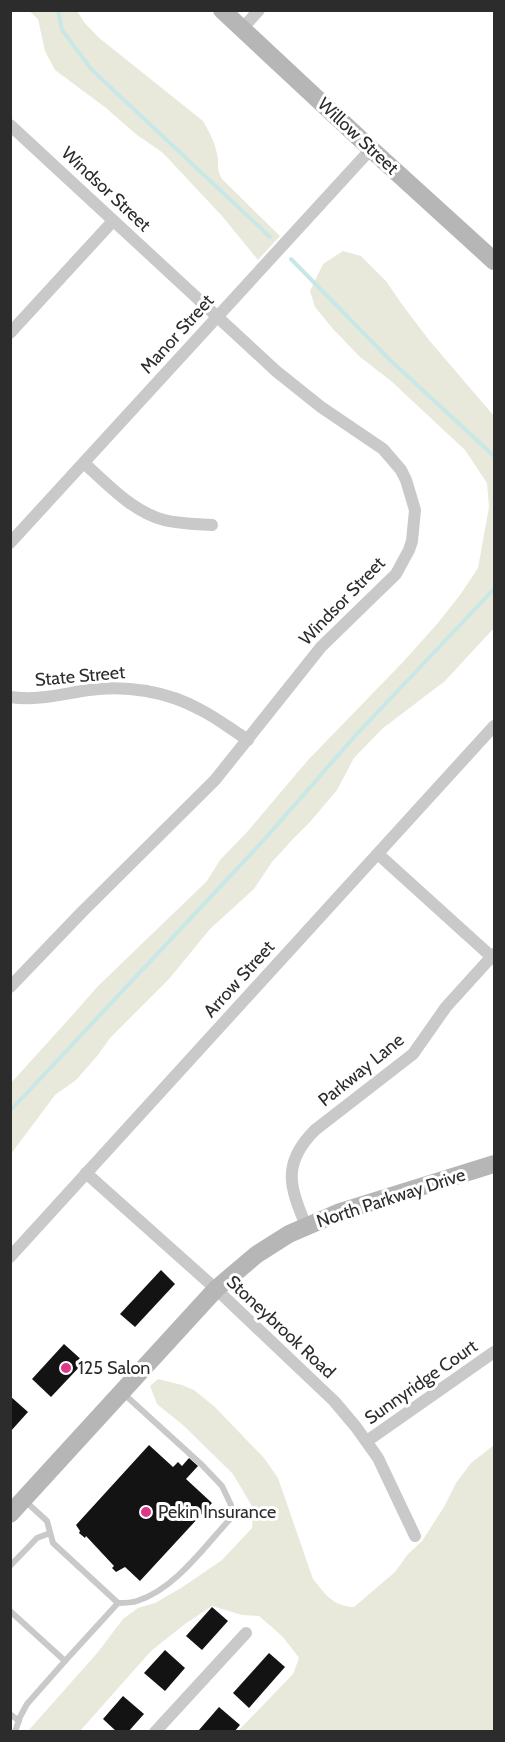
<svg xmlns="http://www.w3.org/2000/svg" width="505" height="1742" font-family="Cabin,sans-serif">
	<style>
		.green { fill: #e9e9db }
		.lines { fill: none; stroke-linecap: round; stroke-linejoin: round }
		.stream { stroke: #c8e8e7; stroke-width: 4 }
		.building { fill: #131313 }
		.lane { stroke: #c9c9c9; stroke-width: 6 }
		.street { stroke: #c9c9c9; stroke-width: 12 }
		.secondary { stroke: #b6b6b6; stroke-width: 18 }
		.poi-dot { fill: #d93987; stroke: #fff; stroke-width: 2 }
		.labels { text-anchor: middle; stroke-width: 6; stroke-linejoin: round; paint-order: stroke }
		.street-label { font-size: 18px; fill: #2c2c2c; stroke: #fff }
		.poi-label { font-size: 18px; fill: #2c2c2c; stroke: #fff; text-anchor: start }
	</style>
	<rect width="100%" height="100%" fill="#fff"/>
	<g class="green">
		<path d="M29 11H77L84 22 98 37 203 121C209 132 215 142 217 154 220 167 215 166 222 179L280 236 258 260 222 216 163 153 137 135 106 108 55 70 45 51 38 19Z"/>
		<polygon points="343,251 361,256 386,281 401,303 429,340 494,416 494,628 445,681 382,729 354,758 337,790 310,822 293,839 272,862 254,889 210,929 169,979 110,1038 98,1055 76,1080 55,1095 11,1154 11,1083 77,1010 97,987 207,881 220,860 247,832 308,760 402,663 437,624 460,595 478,568 489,507 487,483 465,450 391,381 360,357 333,329 315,307 310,291 323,264"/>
		<path d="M158 1379 182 1385 194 1390 215 1407 264 1458 278 1478 313 1579C326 1595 333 1606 354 1607L395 1572 408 1554 422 1541 444 1507 456 1483 471 1463 494 1445V1731H238L293 1674 299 1658 283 1637 259 1616 242 1615 212 1606 185 1624 151 1651 80 1731H28L98 1652 123 1619 138 1608 155 1603 181 1588 222 1560 252 1528 253 1508 233 1474 184 1426 157 1404 150 1386Z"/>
	</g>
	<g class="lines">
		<g class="stream">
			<polyline points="58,10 62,30 92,70 270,237"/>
			<polyline points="291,259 389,359 494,456"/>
			<polyline points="10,1111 263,841 355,736 494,589"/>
		</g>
	</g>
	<g class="building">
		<polygon points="161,1270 175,1284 135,1327 120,1314"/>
		<polygon points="64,1344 84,1362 51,1397 32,1379"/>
		<polygon points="10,1396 28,1412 10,1432"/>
		<polygon points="149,1445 173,1467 178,1462 182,1466 189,1458 198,1466 186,1479 212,1503 140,1581 125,1567 116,1572 112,1568 114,1566 86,1536 85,1538 79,1533 80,1531 76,1525"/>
		<polygon points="212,1607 228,1621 202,1650 186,1636"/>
		<polygon points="165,1650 185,1668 165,1691 144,1673"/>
		<polygon points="269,1653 285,1667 249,1708 233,1693"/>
		<polygon points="123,1696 144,1714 128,1732 117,1732 103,1719"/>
		<polygon points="219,1707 240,1725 234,1732 200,1732 199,1730"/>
	</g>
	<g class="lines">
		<g class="lane">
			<polyline points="24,1500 47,1521 53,1543 118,1603"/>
			<polyline points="10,1566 37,1538 50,1533"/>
			<path d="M10 1611 65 1661 118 1603C124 1603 131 1603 137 1601 175 1589 204 1547 231 1518V1505L222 1486 202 1465 124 1394"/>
			<polyline points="10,1714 19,1721"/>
			<polyline points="15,1732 20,1717 27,1704 65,1661"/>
		</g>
		<g class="street">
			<polyline points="242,29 259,10"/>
			<polyline points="10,125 276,371 321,407 383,449 401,470 406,480 415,510 412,541 409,550 396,574 321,647 215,780 82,912 10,987"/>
			<polyline points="10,333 113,221"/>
			<path d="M84 463C107 484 133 512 164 520 180 524 196 524 212 525"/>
			<polyline points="10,543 371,149"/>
			<path d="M10 697C39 701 61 694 89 690 126 685 167 691 201 710 217 718 232 730 248 740"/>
			<polyline points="378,854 494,959"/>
			<polyline points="86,1173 216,1289 334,1401 356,1427 378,1458 415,1536"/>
			<path d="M306 1226C290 1187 281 1164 315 1130L413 1054 446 1007 494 954"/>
			<polyline points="10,1257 494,726"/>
			<polyline points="367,1441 494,1352"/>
			<polyline points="155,1732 246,1633"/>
		</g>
		<g class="secondary">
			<polyline points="222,10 371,149 494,261"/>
			<polyline points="10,1514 216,1289 256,1255 289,1234 340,1212 494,1164"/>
		</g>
	</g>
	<g class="poi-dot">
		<circle cx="66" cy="1368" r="6"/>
		<circle cx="146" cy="1512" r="6"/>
	</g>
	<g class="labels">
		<g class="street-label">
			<text transform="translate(358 136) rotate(43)" y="6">Willow Street</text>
			<text transform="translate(106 189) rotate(43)" y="6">Windsor Street</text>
			<text transform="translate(177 334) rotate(-48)" y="6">Manor Street</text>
			<text transform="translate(342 601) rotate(-46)" y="6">Windsor Street</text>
			<text transform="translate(80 676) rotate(-5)" y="6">State Street</text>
			<text transform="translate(239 979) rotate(-48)" y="6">Arrow Street</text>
			<text transform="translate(361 1070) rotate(-39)" y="6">Parkway Lane</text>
			<text transform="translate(391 1198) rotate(-18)" y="6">North Parkway Drive</text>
			<text transform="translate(281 1327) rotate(43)" y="6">Stoneybrook Road</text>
			<text transform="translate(421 1382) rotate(-35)" y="6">Sunnyridge Court</text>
		</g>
		<g class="poi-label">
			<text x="78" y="1374">125 Salon</text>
			<text x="158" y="1518">Pekin Insurance</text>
		</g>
	</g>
	<rect width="505" height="1742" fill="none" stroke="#2c2c2c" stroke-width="24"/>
</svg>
